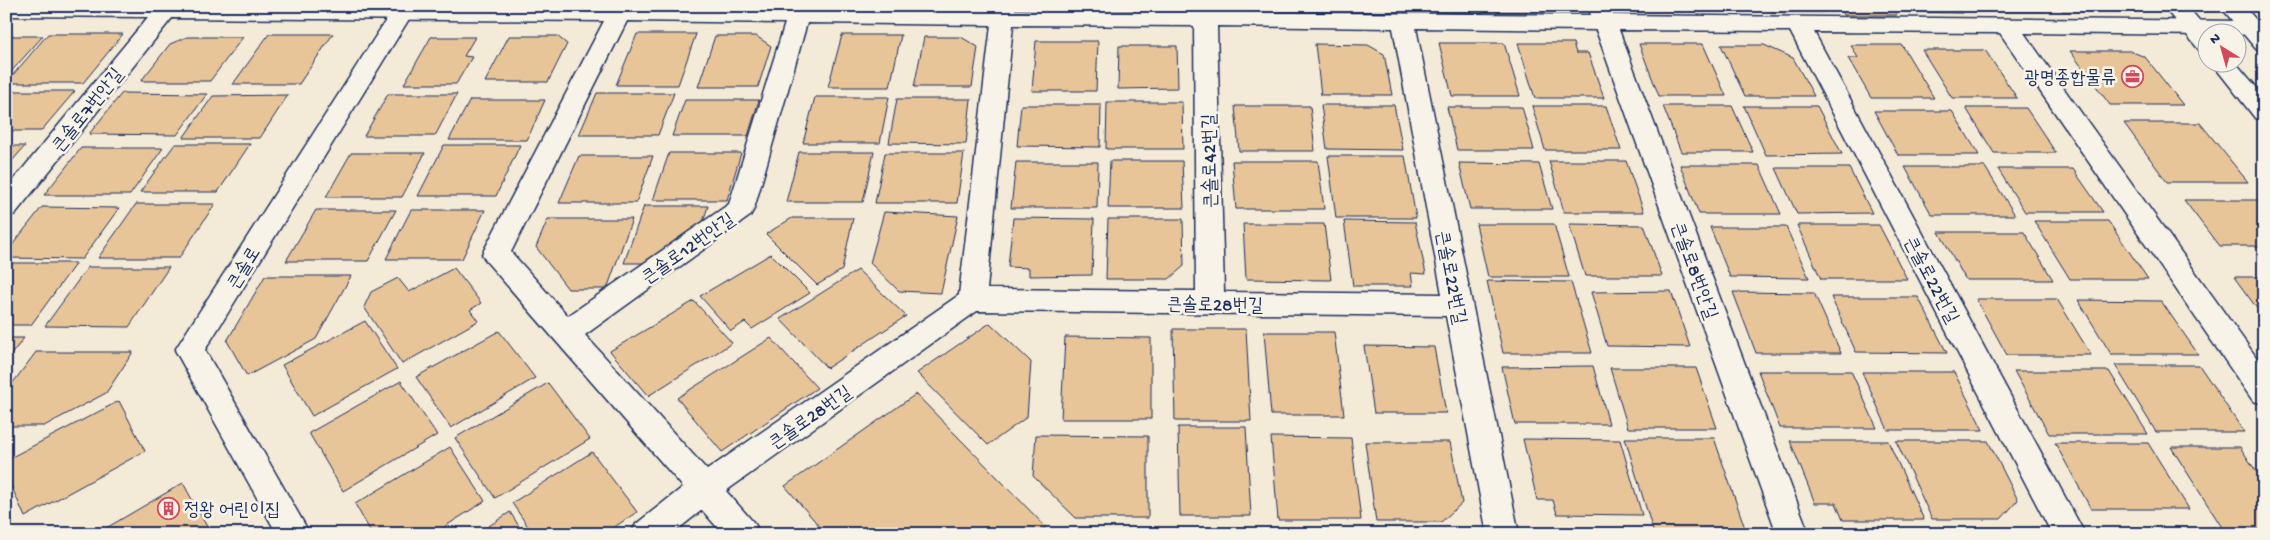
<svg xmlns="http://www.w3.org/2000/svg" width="2270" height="540" font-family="'Gochi Hand','Poor Story',sans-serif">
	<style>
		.building { fill: #e8c499; stroke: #1b2f5e }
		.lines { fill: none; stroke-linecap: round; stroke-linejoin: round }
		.street-casing { stroke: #1b2f5e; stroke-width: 3 }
		.secondary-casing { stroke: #1b2f5e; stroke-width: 3 }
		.street { fill: #f7f3e8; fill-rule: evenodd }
		.secondary { fill: #f7f3e8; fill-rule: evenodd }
		.labels { text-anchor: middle; stroke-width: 5; stroke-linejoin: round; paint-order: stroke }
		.poi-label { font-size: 19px; fill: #1b2f5e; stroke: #f7f3e8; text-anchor: end }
		.street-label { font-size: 19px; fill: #1b2f5e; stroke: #f7f3e8 }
	</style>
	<rect width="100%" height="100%" fill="#f4ead8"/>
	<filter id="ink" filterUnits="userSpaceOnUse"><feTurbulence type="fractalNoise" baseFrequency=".02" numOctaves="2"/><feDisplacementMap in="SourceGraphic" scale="10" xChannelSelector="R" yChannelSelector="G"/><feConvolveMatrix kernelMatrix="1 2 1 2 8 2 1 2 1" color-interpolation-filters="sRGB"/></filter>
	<g filter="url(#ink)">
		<g class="building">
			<rect x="1132" y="6" width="61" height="4"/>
			<polygon points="1206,6 1263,6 1263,8 1206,9"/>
			<polygon points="1280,6 1338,6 1339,11 1280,11"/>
			<polygon points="1349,6 1411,6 1411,8 1350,8"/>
			<polygon points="1426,6 1482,6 1483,13 1427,12"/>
			<polygon points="1494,6 1569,6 1564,11 1496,11"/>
			<polygon points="1631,6 1685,6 1687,10 1639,10"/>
			<polygon points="1700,6 1752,6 1754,10 1701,10"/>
			<polygon points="1770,6 1821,6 1824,12 1772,12"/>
			<polygon points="1839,6 1892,6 1897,15 1844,15"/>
			<polygon points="1901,6 1958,6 1962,13 1905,12"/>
			<polygon points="1978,6 2041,6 2045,11 1981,11"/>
			<polygon points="2059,6 2108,6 2101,11 2063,11"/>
			<polygon points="48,34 123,34 83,83 6,83"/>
			<polygon points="269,34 333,34 299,84 233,84"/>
			<polygon points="637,34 696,34 678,85 616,85"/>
			<polygon points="842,35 901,35 890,87 828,87"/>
			<polygon points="6,36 43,36 8,75 6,75"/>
			<polygon points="509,36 557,36 567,44 548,82 485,82"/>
			<polygon points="715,36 756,36 771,46 758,87 698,87"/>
			<polygon points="187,37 243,37 210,81 141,81 170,44"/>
			<polygon points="431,37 475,37 464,56 472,57 456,84 404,84"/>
			<polygon points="924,37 961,37 978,47 972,87 914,87"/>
			<polygon points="1036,41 1098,41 1096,91 1032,91"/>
			<polygon points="1439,43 1504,43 1520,96 1452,96"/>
			<polygon points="1518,43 1573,43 1576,53 1588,53 1604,98 1535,98"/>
			<polygon points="1315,44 1368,45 1384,54 1392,95 1321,95"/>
			<polygon points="1639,44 1703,44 1726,96 1659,96"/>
			<polygon points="1721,45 1764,45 1793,58 1814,96 1745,96"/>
			<polygon points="1851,45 1902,45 1934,98 1871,98 1848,58 1858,58"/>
			<polygon points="1119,46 1177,46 1178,88 1118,89"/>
			<polygon points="1922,50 1985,50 2017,98 1952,98"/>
			<polygon points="2070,51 2130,51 2145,57 2183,105 2110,105"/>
			<polygon points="6,91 75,91 41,131 6,131"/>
			<polygon points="122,93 207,94 177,135 89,134"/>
			<polygon points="597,93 674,93 658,135 579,135"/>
			<polygon points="388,94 457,94 435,136 364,136"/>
			<polygon points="288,95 260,138 183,138 213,96"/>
			<polygon points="815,97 889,97 880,143 803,143"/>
			<polygon points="897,99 971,99 966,144 889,143"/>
			<polygon points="470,100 545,100 527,140 449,140"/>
			<polygon points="685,100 759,100 748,136 672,136"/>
			<polygon points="1107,102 1182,102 1183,149 1106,149"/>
			<polygon points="1021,105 1101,105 1100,147 1017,146"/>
			<polygon points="1321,105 1394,105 1403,150 1327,149"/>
			<polygon points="1235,106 1310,106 1315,151 1239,151"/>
			<polygon points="1532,106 1606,106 1621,150 1545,150"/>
			<polygon points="1663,106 1732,106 1753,152 1681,152"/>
			<polygon points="1744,106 1817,106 1842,154 1766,155"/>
			<polygon points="1447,107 1522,107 1534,150 1457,150"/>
			<polygon points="1966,108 2026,108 2056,153 1994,153"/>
			<polygon points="1874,111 1952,111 1979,155 1898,155"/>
			<polygon points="2124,123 2200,123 2248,182 2167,182"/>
			<polygon points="175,144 250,144 218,192 140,192"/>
			<polygon points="444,145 520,145 496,196 418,196"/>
			<polygon points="6,146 25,146 6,168"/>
			<polygon points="81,148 163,148 130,195 44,195"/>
			<polygon points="799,152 874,152 863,202 786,202"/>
			<polygon points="351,153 425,153 402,197 326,197"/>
			<polygon points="669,153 741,153 727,200 653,200"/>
			<polygon points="885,153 964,153 957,203 875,203"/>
			<polygon points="579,156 653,156 636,203 559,203"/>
			<polygon points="1328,156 1405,156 1416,218 1336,218"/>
			<polygon points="1110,161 1182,161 1184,208 1108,208"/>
			<polygon points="1232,161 1318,161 1324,209 1236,209"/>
			<polygon points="1549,161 1626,161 1644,212 1564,212"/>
			<polygon points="1016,162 1098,162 1097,208 1011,208"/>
			<polygon points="1459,163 1539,164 1552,209 1470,209"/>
			<polygon points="1680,165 1759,165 1781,214 1699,214"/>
			<polygon points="1905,167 1985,167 2015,215 1932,215"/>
			<polygon points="1776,168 1849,168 1872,213 1797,214"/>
			<polygon points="1998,169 2073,169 2103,212 2025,212"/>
			<polygon points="2184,200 2264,200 2264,246 2219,246"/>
			<polygon points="136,204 215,204 179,258 98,258"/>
			<polygon points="644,206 708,206 703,222 649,263 624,263"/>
			<polygon points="42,207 119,208 82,259 6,258 6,253"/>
			<polygon points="316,210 396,210 368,261 286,261"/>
			<polygon points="411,210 485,210 462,259 386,259"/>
			<polygon points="884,212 958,216 941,293 899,291 870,263"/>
			<polygon points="792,218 853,218 842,270 817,285 766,234"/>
			<polygon points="1013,218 1094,219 1092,275 1029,276 1029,268 1008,267"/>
			<polygon points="548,219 632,219 607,289 568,289 536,247"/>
			<polygon points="1108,219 1183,219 1184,266 1169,279 1106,279"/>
			<polygon points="1344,221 1415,222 1426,274 1411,273 1413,286 1353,286"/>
			<polygon points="2034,221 2108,221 2148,279 2070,279"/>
			<polygon points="1243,224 1324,224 1331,280 1246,279"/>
			<polygon points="1476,224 1554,224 1569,277 1488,277"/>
			<polygon points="1569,224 1644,225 1662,276 1585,276"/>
			<polygon points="1797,225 1879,225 1907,279 1821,279"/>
			<polygon points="1710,227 1786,227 1809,278 1730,277"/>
			<polygon points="1939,232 2024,232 2053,280 1966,280"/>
			<polygon points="771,254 810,293 752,329 745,322 731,331 700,296"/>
			<polygon points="6,263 76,263 31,325 6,325"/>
			<polygon points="88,267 169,267 129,327 45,326"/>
			<polygon points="454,268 481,303 470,310 478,321 402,364 364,307 371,292 398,278 409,292"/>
			<polygon points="858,270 906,316 827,368 780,319"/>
			<polygon points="265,276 351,276 316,339 247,376 227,341"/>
			<polygon points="2234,277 2264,277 2264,318"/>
			<polygon points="1487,281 1571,282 1592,353 1503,353"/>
			<polygon points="1671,291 1690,347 1607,346 1591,292"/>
			<polygon points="1733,292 1814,293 1841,353 1756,353"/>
			<polygon points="1831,297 1918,297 1947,353 1856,352"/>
			<polygon points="1976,299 2057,299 2091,355 2007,355"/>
			<polygon points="2078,300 2161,301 2198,354 2111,354"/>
			<polygon points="694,301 732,343 648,396 610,351"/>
			<polygon points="365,321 397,369 312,416 282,365"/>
			<polygon points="990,323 1031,362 1027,417 988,445 917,373"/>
			<polygon points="1173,329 1246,329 1251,421 1175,421"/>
			<polygon points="499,331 535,378 451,428 416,377"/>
			<polygon points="1264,332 1334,332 1344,415 1271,415"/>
			<polygon points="1065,337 1151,338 1151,419 1061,419"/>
			<polygon points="6,338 24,338 6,361"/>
			<polygon points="771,338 817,388 722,452 677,398"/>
			<polygon points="1364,346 1434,347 1446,413 1374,413"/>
			<polygon points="36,352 133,352 106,393 44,426 6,426 6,392"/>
			<polygon points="2115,365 2199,365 2244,432 2156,432"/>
			<polygon points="1593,366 1609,424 1515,424 1502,367"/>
			<polygon points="1610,368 1696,368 1717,428 1628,428"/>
			<polygon points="1758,371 1851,371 1877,428 1780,428"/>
			<polygon points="2014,371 2109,371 2148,434 2049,434"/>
			<polygon points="1862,372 1954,372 1983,430 1888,430"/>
			<polygon points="401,381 437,435 343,491 309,433"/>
			<polygon points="548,383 590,439 495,498 455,438"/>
			<polygon points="916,394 1046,527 1037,534 826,534 785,486"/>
			<polygon points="119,401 145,451 25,517 6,474 6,460"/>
			<polygon points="1178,427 1246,427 1251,516 1180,516"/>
			<polygon points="1036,435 1148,436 1148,518 1076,518 1033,476"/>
			<polygon points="1271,437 1351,438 1361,520 1278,520"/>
			<polygon points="1625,438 1714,438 1747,534 1654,534"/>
			<polygon points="1523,439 1620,440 1642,515 1557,514 1553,500 1537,500"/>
			<polygon points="1790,441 1888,441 1924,520 1843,520 1836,503 1815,503"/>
			<polygon points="1896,441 1988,441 2018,500 2001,519 1932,519"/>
			<polygon points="1365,442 1450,442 1462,503 1441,522 1376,522"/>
			<polygon points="2055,443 2148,443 2189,509 2091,509"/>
			<polygon points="450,447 485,501 433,534 372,534 355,504"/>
			<polygon points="2171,447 2240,447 2264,483 2264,529 2223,529"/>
			<polygon points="592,452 637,512 604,534 533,534 512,503"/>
			<polygon points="183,483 211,534 96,534"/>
			<polygon points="510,512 524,534 477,534"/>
		</g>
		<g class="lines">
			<defs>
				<path id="street" d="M6 6H527L992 10 993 6H1015V10L1591 15 1588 6H1610L1613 15 2250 21 2258 23 2261 28 2258 33 2238 35V32H2208V35L2024 33 2264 368V404L2253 401 2000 33 1814 32 2085 534H2052L1790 31 1619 30 1809 534H1777L1596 30 1416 28 1519 534H1487L1446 316 977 311 726 491 755 524 760 534H723L702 510 672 534H631L636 524 683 487 486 261 482 254 604 21 172 18 15 214 6 217V189L148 17 6 16ZM627 21 785 23 729 204 568 316 511 252ZM807 23 991 25 959 295 707 470 585 335 750 216 754 209ZM1013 25 1194 26 1196 291 987 289ZM1217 26 1393 28 1442 294 1224 292Z"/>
				<g id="secondary">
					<polygon points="395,6 417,6 205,350 310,534 277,534 175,350"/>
					<polygon points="2163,6 2187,6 2209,32 2208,32 2208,53 2200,51"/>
					<polygon points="2220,6 2244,6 2264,29 2264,51 2256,49"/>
					<polygon points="2211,62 2235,62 2264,96 2264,120 2255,118"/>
				</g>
			</defs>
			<use href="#street" class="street-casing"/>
			<use href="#secondary" class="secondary-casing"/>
			<use href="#street" class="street"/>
			<use href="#secondary" class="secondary"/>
		</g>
	</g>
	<defs>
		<symbol id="office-ring" viewBox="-11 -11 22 22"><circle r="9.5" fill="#f7f3e8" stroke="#d1495b" stroke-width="1.5"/><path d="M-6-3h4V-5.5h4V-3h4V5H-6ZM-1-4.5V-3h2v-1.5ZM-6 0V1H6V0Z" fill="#d1495b"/></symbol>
		<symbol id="building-ring" viewBox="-11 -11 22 22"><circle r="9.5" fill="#f7f3e8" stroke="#d1495b" stroke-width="1.5"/><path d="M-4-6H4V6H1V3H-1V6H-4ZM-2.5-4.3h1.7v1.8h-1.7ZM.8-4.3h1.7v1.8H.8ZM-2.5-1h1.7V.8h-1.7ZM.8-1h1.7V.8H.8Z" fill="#d1495b"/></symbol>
	</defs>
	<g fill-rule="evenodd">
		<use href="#office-ring" x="2120" y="64" width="25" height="25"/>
		<use href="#building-ring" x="156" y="496" width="25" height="25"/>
	</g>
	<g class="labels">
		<g class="poi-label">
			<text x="2116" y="83">광명종합물류</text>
			<text x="184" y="515" text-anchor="start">정왕 어린이집</text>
		</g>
		<g class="street-label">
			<text transform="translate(86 109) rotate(-51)" y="7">큰솔로7번안길</text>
			<text transform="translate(1208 161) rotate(-91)" y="7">큰솔로42번길</text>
			<text transform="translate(687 247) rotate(-35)" y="7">큰솔로12번안길</text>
			<text transform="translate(242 267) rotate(-58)" y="7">큰솔로</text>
			<text transform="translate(1696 270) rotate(70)" y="7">큰솔로8번안길</text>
			<text transform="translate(1453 277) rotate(79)" y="7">큰솔로22번길</text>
			<text transform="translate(1933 279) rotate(62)" y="7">큰솔로22번길</text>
			<text transform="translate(1215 303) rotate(1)" y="7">큰솔로28번길</text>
			<text transform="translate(809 416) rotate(-35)" y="7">큰솔로28번길</text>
		</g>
	</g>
	<rect width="2270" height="540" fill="none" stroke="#f7f3e8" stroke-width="25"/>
	<rect x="12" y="12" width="2245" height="515" fill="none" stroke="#1b2f5e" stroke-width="2" filter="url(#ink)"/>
	<g transform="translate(2222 48) rotate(323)"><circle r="24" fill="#f7f3e8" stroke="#9fa5b1"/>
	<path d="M0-4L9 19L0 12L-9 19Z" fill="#d1495b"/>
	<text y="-8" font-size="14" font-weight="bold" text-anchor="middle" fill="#1b2f5e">N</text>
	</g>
</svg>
